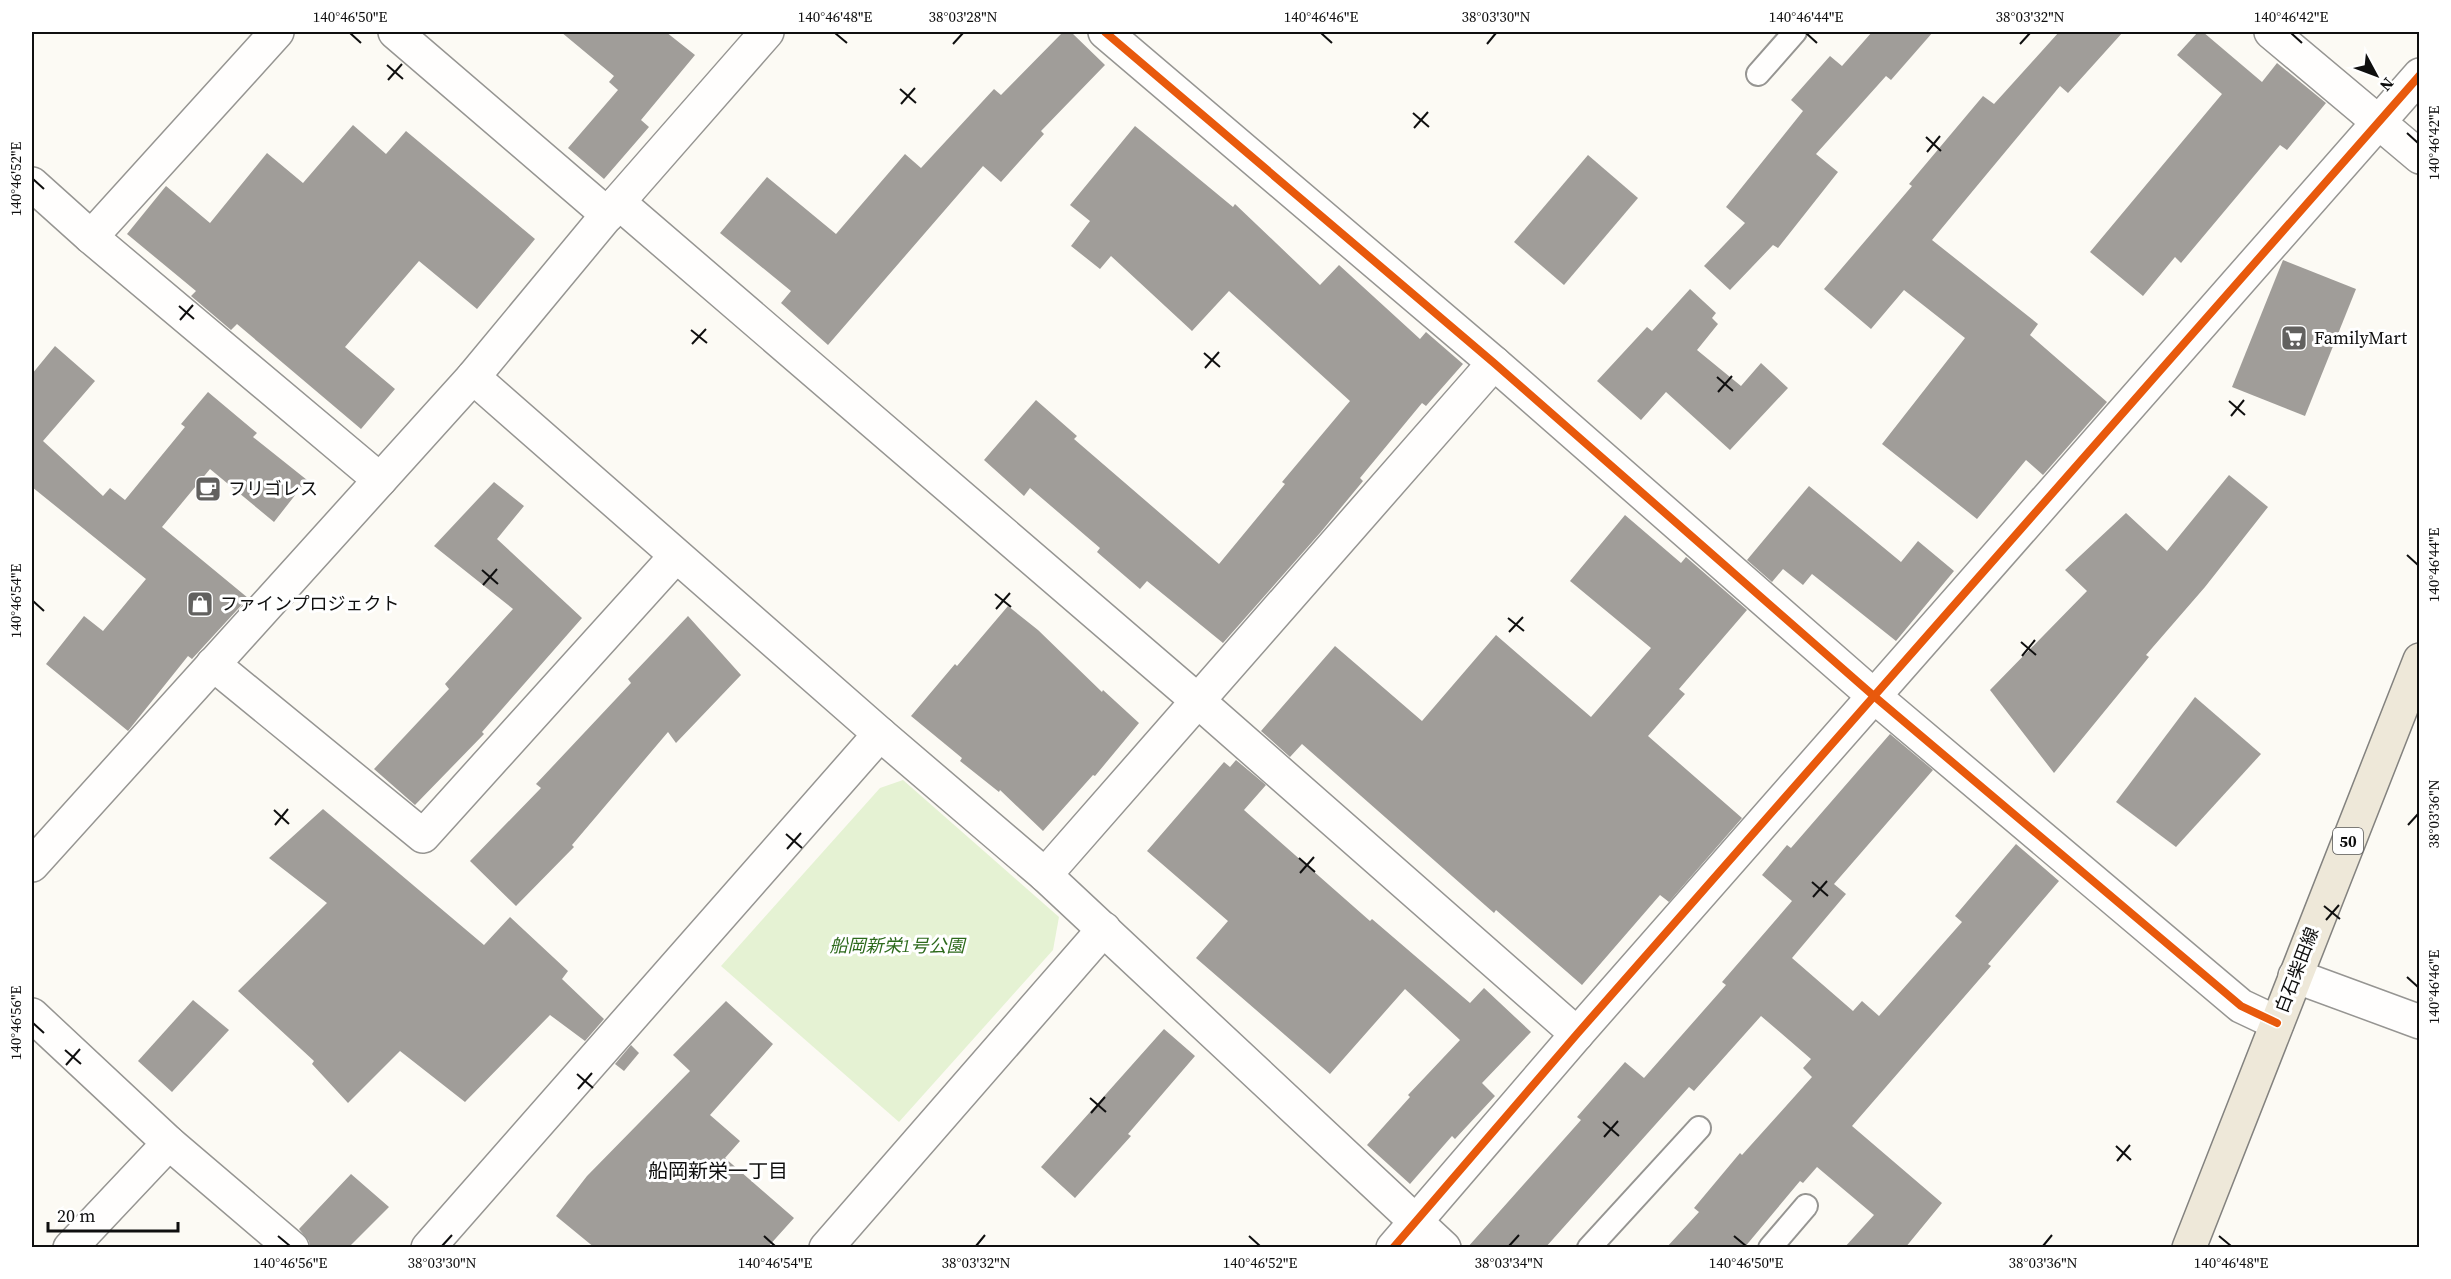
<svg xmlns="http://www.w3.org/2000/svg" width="2451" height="1279" font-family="'Source Serif 4','Noto Sans JP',serif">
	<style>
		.green { fill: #e5f2d3 }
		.building { fill: #a09d99 }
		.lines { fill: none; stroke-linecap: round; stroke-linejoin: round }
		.service-casing { stroke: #969592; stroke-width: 26 }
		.minor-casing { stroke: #969592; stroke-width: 36 }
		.primary-casing { stroke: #83827f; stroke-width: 36 }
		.service { stroke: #fffefd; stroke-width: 22 }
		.minor { stroke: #fffefd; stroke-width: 33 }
		.primary { stroke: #eee8d9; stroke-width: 33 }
		.cycleway-casing { stroke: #fff; stroke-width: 11 }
		.cycleway { stroke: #e8590c; stroke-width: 8 }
		.ticks { fill: none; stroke: #0f0f0f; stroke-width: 2 }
		.labels { text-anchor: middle; stroke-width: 6; stroke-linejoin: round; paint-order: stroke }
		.shield { fill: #fff; stroke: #575757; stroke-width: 1.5 }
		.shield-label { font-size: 16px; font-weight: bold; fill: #0f0f0f }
		.poi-label { font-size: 18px; fill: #0f0f0f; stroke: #fff; text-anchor: start }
		.park-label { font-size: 18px; font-style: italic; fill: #2d6a1c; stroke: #fff }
		.street-label { font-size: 18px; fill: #0f0f0f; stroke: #fff }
		.neighbourhood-label { font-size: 20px; fill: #0f0f0f; stroke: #fff }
		.neatline { fill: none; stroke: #0f0f0f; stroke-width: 2 }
		.ticks-label { font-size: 15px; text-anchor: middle; fill: #0f0f0f }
	</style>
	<rect width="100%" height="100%" fill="#fcfaf4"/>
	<polygon class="green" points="903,780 1059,917 1053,950 899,1122 721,966 880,788"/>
	<g class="building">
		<polygon points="561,32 666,32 695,55 641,120 649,127 604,179 568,148 618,90 609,82 614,76"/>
		<polygon points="1063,32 1071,32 1105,65 1041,131 1044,134 1001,182 983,166 828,345 781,303 791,291 720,233 767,177 836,234 905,154 921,168 994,89 1001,95"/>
		<polygon points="1872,32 1933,32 1891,80 1886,76 1816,154 1838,172 1778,248 1773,245 1730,290 1704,266 1745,223 1726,207 1803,111 1791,100 1830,56 1842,66"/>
		<polygon points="2059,32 2123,32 2068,93 2060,86 1932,240 2038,324 2030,335 2107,402 2043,475 2026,460 1977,519 1882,444 1965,338 1904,290 1871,329 1824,289 1912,186 1909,184 1983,96 1994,104"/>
		<polygon points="2198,32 2203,32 2262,82 2277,63 2326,103 2287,150 2280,145 2181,263 2175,257 2143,296 2090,252 2222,94 2177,55"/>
		<polygon points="353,125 386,154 406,131 535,239 477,309 419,261 345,347 395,389 361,429 237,324 231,330 191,296 196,291 127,234 166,186 210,223 267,153 303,183"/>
		<polygon points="1135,126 1233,207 1235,204 1320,285 1339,265 1420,339 1426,332 1463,364 1426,406 1422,403 1360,478 1363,481 1320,533 1223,643 1147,581 1140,589 1097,552 1100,548 1030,488 1024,496 984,460 1036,400 1077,436 1074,439 1219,564 1285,484 1282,482 1350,401 1229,291 1192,331 1111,256 1100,269 1071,246 1090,221 1070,205"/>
		<polygon points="1588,155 1638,198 1564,285 1514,242"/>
		<polygon points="2283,260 2356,289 2305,416 2232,387"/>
		<polygon points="1690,289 1716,313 1712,318 1718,324 1697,350 1741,386 1761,363 1788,388 1730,450 1666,392 1641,420 1597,381 1647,327 1652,331"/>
		<polygon points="55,346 95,381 43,441 103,496 110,488 125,500 185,427 181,424 208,392 257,433 253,437 307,480 274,522 210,469 162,527 248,598 192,659 188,656 128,731 46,664 84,616 103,631 146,579 32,487 32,374"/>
		<polygon points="2229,475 2268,507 2205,587 2146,655 2149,657 2054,773 1990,690 2087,591 2065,570 2126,513 2167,551"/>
		<polygon points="494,482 524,506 497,539 582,618 482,732 484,734 415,805 374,769 449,689 445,684 513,609 434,546"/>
		<polygon points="1809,486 1901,562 1918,541 1954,571 1896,641 1812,574 1803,585 1783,569 1772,582 1747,560"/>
		<polygon points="1625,515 1681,563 1686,557 1747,610 1679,689 1685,694 1648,736 1742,818 1669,902 1660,895 1582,985 1496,910 1494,913 1302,744 1290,757 1261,731 1335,646 1422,721 1496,635 1591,717 1651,648 1570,581"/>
		<polygon points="1008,606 1038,630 1102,692 1103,690 1139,723 1095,776 1093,775 1043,831 1000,790 999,792 960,761 962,758 911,716 955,664 957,666"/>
		<polygon points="688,616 741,675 676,743 668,732 572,845 574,847 516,906 470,861 541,788 536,784 631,683 628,679"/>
		<polygon points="2195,697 2261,754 2176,847 2116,802"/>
		<polygon points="1890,734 1933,770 1834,884 1846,894 1792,958 1853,1011 1862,1001 1879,1016 1962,922 1955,916 2016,844 2059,881 1988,964 1991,966 1852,1126 1942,1203 1905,1248 1844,1248 1874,1215 1817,1167 1803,1183 1800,1181 1744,1248 1666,1248 1699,1212 1694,1208 1740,1153 1742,1155 1812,1077 1803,1068 1811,1059 1761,1016 1694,1091 1689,1087 1545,1248 1467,1248 1581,1120 1577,1117 1625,1062 1644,1078 1726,985 1722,982 1792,901 1762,875 1787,845 1791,848"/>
		<polygon points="1236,760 1266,785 1244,810 1370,921 1372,919 1470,1003 1484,988 1531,1032 1482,1083 1495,1096 1455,1139 1452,1136 1410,1184 1367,1145 1410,1097 1408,1095 1460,1040 1405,989 1330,1074 1196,958 1228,921 1147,851 1224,762 1230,767"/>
		<polygon points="323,809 484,945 510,917 568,971 562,979 604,1019 585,1041 550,1015 465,1102 400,1051 348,1103 312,1064 314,1061 238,991 327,903 269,858"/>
		<polygon points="193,1000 229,1030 172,1092 138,1061"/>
		<polygon points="726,1001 773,1044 710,1115 740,1141 725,1158 794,1218 767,1248 595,1248 556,1216 587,1176 690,1071 673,1055"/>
		<polygon points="1164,1029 1195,1056 1128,1134 1131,1136 1075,1198 1041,1167"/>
		<polygon points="631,1045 639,1053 624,1071 615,1064"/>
		<polygon points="351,1174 389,1207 348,1248 310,1248 309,1241 299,1229"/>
	</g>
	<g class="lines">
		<defs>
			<g id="service">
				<polyline points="1758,74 1795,32"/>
				<polyline points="1589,1248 1699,1128"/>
				<polyline points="1770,1248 1806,1206"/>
			</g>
			<g id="minor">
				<polyline points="395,32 608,215"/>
				<polyline points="1105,32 1494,363 1875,697 2241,1006 2277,1023"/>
				<polyline points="2271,32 2420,157"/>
				<polyline points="32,184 91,237 380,480"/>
				<polyline points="618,202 1198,701 1577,1034"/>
				<polyline points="91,237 277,32"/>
				<polyline points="473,377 880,734 1045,875 1444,1248"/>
				<polyline points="213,664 423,836 676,556"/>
				<polyline points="32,865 473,377 618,202 767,32"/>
				<polyline points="1045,875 1494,363"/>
				<polyline points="2295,976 2420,1022"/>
				<polyline points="32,1015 169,1143 292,1248"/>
				<polyline points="70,1248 169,1143"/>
				<polyline points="428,1248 880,734"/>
				<polyline points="826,1248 1104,929"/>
				<polyline points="1393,1248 1577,1034 2420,75"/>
			</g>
			<polyline id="primary" points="2189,1248 2420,660"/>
		</defs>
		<use href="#service" class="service-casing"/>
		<use href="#minor" class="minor-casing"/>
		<use href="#primary" class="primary-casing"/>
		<use href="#service" class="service"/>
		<use href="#minor" class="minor"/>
		<use href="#primary" class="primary"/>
		<defs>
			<g id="cycleway">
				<polyline points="1105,32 1494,363 1875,697 2241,1006 2277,1023"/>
				<polyline points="1393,1248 1577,1034 2420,75"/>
			</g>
		</defs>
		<use href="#cycleway" class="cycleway-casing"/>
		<use href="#cycleway" class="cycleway"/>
	</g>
	<path class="ticks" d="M350 33 361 43M835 33 847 43M1321 33 1332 43M1806 33 1817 43M2291 33 2302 43M953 44 963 33M1487 44 1496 33M2020 44 2030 33M387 65 403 79M388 80 402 64M900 89 916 103M901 104 915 88M1413 113 1429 127M1414 128 1428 112M2407 133 2418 143M1926 137 1941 151M1927 152 1940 136M33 179 44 189M179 306 194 319M180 320 193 305M691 330 707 343M692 344 706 329M1204 353 1220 367M1205 368 1219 352M1717 377 1733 391M1718 392 1732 376M2229 401 2245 415M2231 416 2244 400M2407 555 2418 565M482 570 498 584M483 585 497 569M995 594 1011 607M33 601 44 611M996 609 1010 593M1508 618 1524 631M1509 632 1523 617M2021 642 2036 655M2022 656 2035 640M274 810 289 824M275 825 288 809M2408 825 2418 814M786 834 802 848M787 849 801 833M1299 858 1315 872M1300 873 1314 857M1812 882 1828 896M1813 897 1827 881M2324 906 2340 919M2326 920 2339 905M2407 977 2418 987M33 1023 44 1033M65 1050 81 1064M66 1065 80 1049M577 1074 593 1088M578 1089 592 1073M1090 1098 1106 1112M1091 1113 1105 1097M1603 1122 1619 1136M1604 1137 1618 1121M2116 1146 2131 1160M2117 1161 2130 1145M278 1236 290 1246M764 1236 775 1246M1249 1236 1260 1246M1734 1236 1746 1246M2219 1236 2231 1246M442 1246 452 1235M976 1246 985 1235M1509 1246 1519 1235M2043 1246 2052 1235"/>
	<defs>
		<symbol id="supermarket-square" viewBox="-11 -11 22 22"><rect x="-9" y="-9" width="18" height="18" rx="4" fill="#62615f" stroke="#fff"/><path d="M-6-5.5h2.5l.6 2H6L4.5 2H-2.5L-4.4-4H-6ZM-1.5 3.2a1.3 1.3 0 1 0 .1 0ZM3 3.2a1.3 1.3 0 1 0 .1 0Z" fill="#fff"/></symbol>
		<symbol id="cafe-square" viewBox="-11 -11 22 22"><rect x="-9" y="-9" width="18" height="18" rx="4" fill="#62615f" stroke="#fff"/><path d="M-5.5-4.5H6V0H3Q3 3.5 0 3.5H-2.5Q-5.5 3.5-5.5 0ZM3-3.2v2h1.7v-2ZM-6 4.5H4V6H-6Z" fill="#fff"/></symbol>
		<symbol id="shop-square" viewBox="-11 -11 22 22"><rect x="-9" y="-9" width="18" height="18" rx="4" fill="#62615f" stroke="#fff"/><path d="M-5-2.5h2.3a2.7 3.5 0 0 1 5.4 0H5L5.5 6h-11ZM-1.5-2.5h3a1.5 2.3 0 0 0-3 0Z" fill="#fff"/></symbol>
	</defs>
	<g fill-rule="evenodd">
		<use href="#supermarket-square" x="2279" y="323" width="30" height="30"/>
		<use href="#cafe-square" x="193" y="474" width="30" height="30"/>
		<use href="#shop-square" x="185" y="589" width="30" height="30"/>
	</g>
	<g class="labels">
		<rect class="shield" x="2333" y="828" width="30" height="26" rx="4.5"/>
		<g class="shield-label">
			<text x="2348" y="847">50</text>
		</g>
		<g class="poi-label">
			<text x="2314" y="344">FamilyMart</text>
			<text x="228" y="495">フリゴレス</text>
			<text x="220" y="610">ファインプロジェクト</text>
		</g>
		<g class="park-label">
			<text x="897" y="952">船岡新栄1号公園</text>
		</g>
		<g class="street-label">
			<text transform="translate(2297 970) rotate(-69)" y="6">白石柴田線</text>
		</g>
		<g class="neighbourhood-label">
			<text x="718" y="1178">船岡新栄一丁目</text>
		</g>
	</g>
	<rect width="2451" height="1279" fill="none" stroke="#ffffff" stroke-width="66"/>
	<g transform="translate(2376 75) rotate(131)" stroke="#ffffff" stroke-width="4.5" paint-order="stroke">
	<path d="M0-4.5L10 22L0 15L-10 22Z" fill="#0f0f0f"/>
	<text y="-9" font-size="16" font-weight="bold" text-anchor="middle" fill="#0f0f0f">N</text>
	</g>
	<path d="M48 1222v9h130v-9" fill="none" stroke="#0f0f0f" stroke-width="3"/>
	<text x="57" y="1222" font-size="18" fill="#0f0f0f" stroke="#ffffff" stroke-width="4.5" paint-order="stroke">20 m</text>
	<rect x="33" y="33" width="2385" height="1213" class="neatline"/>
	<g class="ticks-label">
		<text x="350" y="22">140°46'50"E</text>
		<text x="835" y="22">140°46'48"E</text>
		<text x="963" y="22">38°03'28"N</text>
		<text x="1321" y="22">140°46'46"E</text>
		<text x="1496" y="22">38°03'30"N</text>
		<text x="1806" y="22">140°46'44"E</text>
		<text x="2030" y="22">38°03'32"N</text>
		<text x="2291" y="22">140°46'42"E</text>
		<text transform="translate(2434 143) rotate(-90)" y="5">140°46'42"E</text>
		<text transform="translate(16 179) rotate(-90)" y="5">140°46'52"E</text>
		<text transform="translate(2434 565) rotate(-90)" y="5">140°46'44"E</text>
		<text transform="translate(16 601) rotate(-90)" y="5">140°46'54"E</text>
		<text transform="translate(2434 814) rotate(-90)" y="5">38°03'36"N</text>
		<text transform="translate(2434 987) rotate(-90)" y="5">140°46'46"E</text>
		<text transform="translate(16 1023) rotate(-90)" y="5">140°46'56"E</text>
		<text x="290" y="1268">140°46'56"E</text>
		<text x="442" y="1268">38°03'30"N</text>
		<text x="775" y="1268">140°46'54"E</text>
		<text x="976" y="1268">38°03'32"N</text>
		<text x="1260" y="1268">140°46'52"E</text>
		<text x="1509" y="1268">38°03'34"N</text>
		<text x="1746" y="1268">140°46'50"E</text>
		<text x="2043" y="1268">38°03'36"N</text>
		<text x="2231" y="1268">140°46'48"E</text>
	</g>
</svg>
